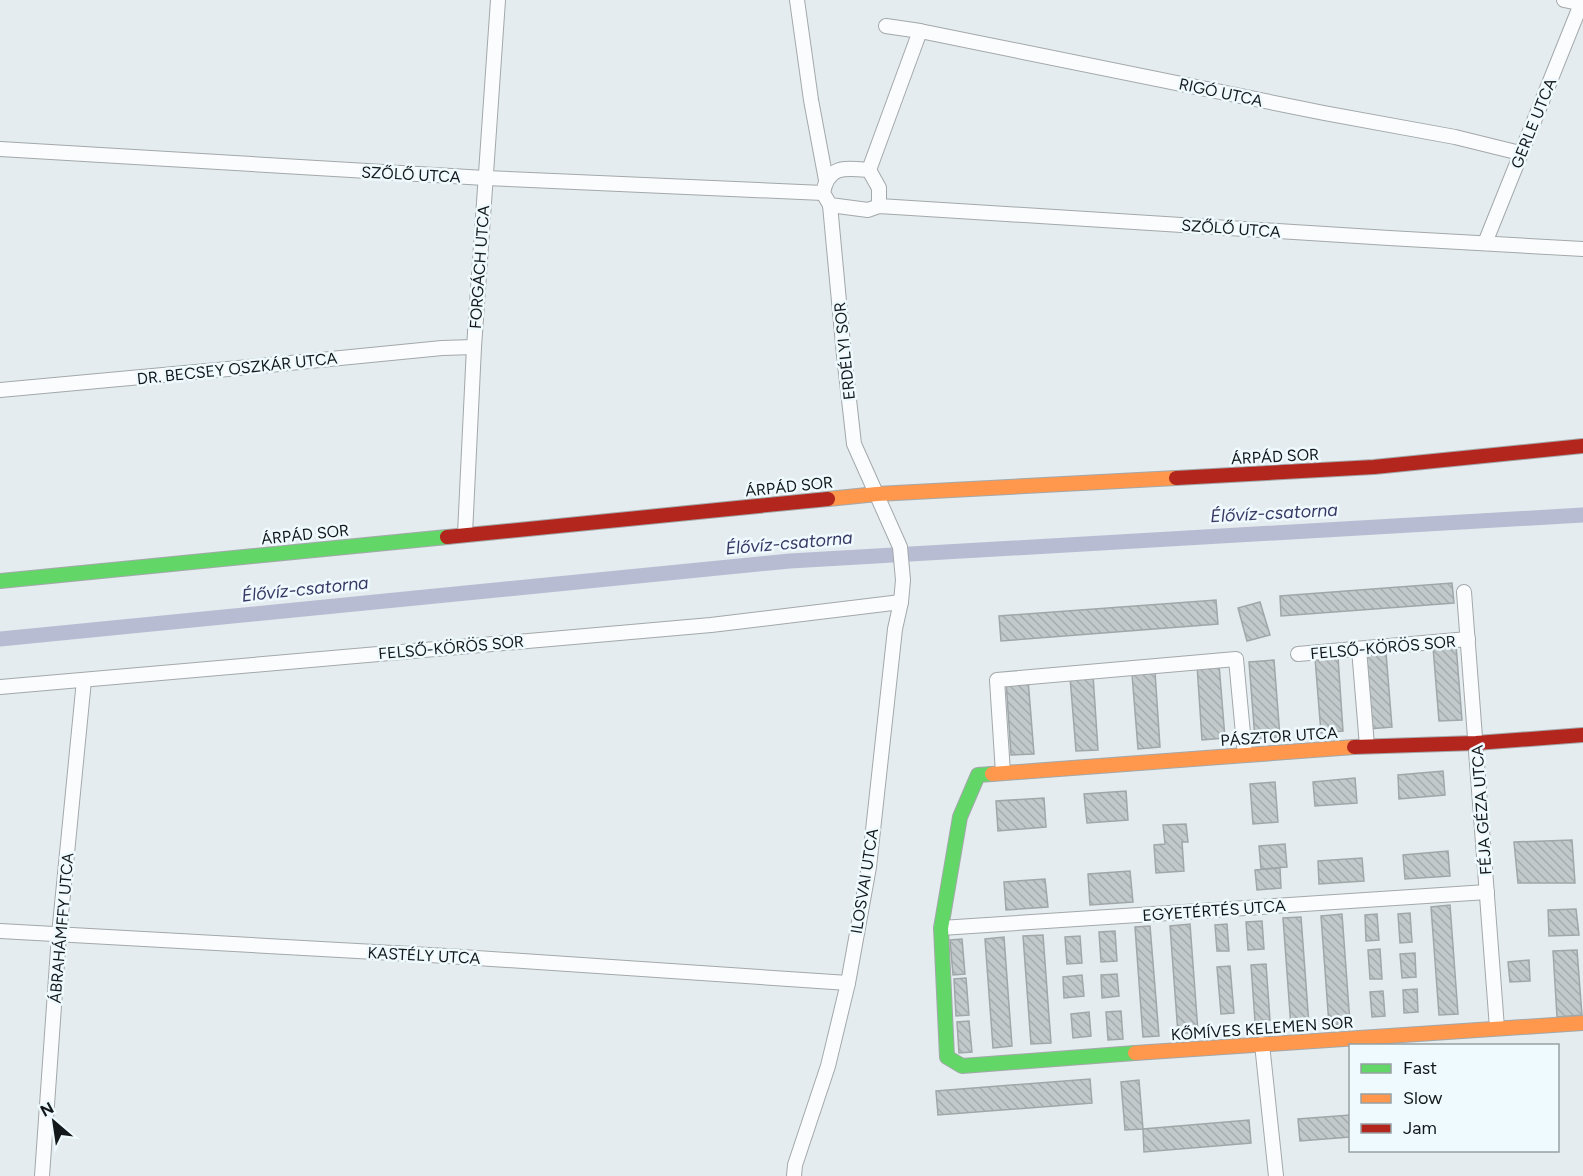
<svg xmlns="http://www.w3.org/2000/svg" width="1583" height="1176" font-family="Figtree,sans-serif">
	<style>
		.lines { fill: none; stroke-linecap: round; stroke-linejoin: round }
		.canal { stroke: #b8bcd2; stroke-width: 15 }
		.building { fill: url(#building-back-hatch); stroke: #a1a7a9; stroke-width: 1.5 }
		.street-casing { stroke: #a3a8aa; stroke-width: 16 }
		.fast-casing { stroke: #a3a8aa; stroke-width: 16 }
		.slow-casing { stroke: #a3a8aa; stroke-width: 16 }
		.jam-casing { stroke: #a3a8aa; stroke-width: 16 }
		.street { stroke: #fbfcfd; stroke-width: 14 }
		.fast { stroke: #63d668; stroke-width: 14 }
		.slow { stroke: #ff974d; stroke-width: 14 }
		.jam { stroke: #b3261e; stroke-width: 14 }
		.labels { text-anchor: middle; stroke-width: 5; stroke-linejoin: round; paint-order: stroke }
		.street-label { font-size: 16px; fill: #13181a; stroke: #effaff }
		.water-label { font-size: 18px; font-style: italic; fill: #393864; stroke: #effaff }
	</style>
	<defs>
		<pattern id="building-back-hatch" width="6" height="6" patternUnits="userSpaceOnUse" patternTransform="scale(1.5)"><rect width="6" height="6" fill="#c2c9ca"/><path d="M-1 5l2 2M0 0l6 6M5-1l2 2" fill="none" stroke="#a6acad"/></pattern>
	</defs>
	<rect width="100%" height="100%" fill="#e4ecef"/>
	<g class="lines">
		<polyline class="canal" points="0,639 790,561 1583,515"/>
	</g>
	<g class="building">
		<polygon points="1452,583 1454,603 1281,616 1280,596"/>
		<polygon points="1216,600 1218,624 1001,641 999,616"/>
		<polygon points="1260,602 1270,635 1247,641 1238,608"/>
		<polygon points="1456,645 1462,720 1439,721 1433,647"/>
		<polygon points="1386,653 1392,727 1369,729 1363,655"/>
		<polygon points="1338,657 1343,731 1321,733 1315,658"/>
		<polygon points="1274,660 1280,737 1255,739 1249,662"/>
		<polygon points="1219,664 1225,738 1202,740 1197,665"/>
		<polygon points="1155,672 1160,747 1138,749 1132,674"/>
		<polygon points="1093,675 1098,750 1076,751 1070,677"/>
		<polygon points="1028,679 1034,754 1011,755 1006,681"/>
		<polygon points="1443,771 1445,795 1399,799 1398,775"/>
		<polygon points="1355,778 1357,803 1315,806 1313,782"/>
		<polygon points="1275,782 1278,822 1253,824 1250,784"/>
		<polygon points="1126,791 1128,820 1087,823 1084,794"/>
		<polygon points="1044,798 1046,827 998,831 996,801"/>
		<polygon points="1186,824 1188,842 1182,842 1184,871 1156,873 1154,845 1165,844 1163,825"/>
		<polygon points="1572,840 1575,883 1518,883 1514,842"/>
		<polygon points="1285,844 1287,867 1261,869 1259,846"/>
		<polygon points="1448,851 1450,876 1405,879 1403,855"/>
		<polygon points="1362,858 1364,881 1319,884 1318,861"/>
		<polygon points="1280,868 1281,888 1257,890 1255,870"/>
		<polygon points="1130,871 1133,902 1090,905 1088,874"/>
		<polygon points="1045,879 1048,907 1006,910 1004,882"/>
		<polygon points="1450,905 1458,1014 1439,1015 1431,907"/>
		<polygon points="1576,909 1579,935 1549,936 1548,910"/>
		<polygon points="1410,913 1412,942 1400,943 1398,914"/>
		<polygon points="1342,914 1350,1023 1329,1025 1321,916"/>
		<polygon points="1377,914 1379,940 1366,941 1365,915"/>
		<polygon points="1301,917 1309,1025 1291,1027 1283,918"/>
		<polygon points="1262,921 1264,949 1248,950 1246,922"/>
		<polygon points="1190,924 1198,1032 1178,1034 1170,926"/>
		<polygon points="1227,924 1229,951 1217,951 1215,925"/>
		<polygon points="1150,926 1159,1036 1143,1037 1135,927"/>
		<polygon points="1115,931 1117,961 1101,962 1099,932"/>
		<polygon points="1043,935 1051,1043 1031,1044 1023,936"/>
		<polygon points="1080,936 1082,963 1067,964 1065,937"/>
		<polygon points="1004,937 1012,1046 993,1048 985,939"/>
		<polygon points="962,939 965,974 953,975 950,940"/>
		<polygon points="1380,949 1382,979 1370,979 1368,950"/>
		<polygon points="1577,950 1582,1015 1557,1017 1553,951"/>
		<polygon points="1415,953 1416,977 1402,978 1400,954"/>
		<polygon points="1529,960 1530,981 1510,982 1508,962"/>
		<polygon points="1266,964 1270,1020 1255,1021 1251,965"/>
		<polygon points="1230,966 1234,1013 1221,1014 1217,967"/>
		<polygon points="1117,974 1119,996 1102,998 1101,975"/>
		<polygon points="1082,975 1084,996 1064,998 1063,977"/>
		<polygon points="966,978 969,1015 956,1016 954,979"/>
		<polygon points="1417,989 1418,1012 1404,1013 1403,990"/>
		<polygon points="1383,991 1385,1016 1372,1017 1370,992"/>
		<polygon points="1121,1011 1123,1039 1108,1040 1106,1012"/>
		<polygon points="1089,1012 1091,1036 1073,1038 1071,1014"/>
		<polygon points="969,1021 972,1052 959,1053 957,1022"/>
		<polygon points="1090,1079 1092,1103 938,1115 936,1091"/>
		<polygon points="1139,1080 1143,1129 1125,1130 1121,1082"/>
		<polygon points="1350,1115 1350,1137 1300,1141 1298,1119"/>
		<polygon points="1249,1120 1251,1143 1144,1152 1143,1129"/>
	</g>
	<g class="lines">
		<defs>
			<g id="street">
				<polyline points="797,0 811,100 826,180"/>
				<polyline points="1564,0 1583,4"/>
				<polyline points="886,26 920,31 1324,113 1455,137 1520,153"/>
				<polyline points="0,149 485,178 823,193"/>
				<polyline points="869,170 920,31"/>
				<path d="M879 206V188L869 170C845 168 828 165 823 193L830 205 868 210 879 206 1389 238 1583 249"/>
				<polyline points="1485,243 1581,4"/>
				<polyline points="0,390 228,369 442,348 474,347"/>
				<polyline points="465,534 474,347 498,0"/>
				<polyline points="1464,592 1497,1028"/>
				<polyline points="1359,649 1367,746"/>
				<polyline points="1298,654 1468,639"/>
				<polyline points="0,687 711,625 901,602"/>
				<polyline points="1003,773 997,680 1236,659 1245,755"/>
				<polyline points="941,928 1487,892"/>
				<polyline points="0,931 447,956 848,983"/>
				<polyline points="1262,1044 1276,1176"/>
				<polyline points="42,1176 59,935 84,680"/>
				<polyline points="794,1176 795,1165 828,1066 848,983 869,867 895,629 901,602 903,580 900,547 854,444 844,355 830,205"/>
			</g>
			<g id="fast">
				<polyline points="0,581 447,537"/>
				<polyline points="992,774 978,775 960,817 941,928 947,1057 962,1066 1135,1053"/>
			</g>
			<g id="slow">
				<polyline points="828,499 877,494 1176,478"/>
				<polyline points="992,774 1354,747"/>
				<polyline points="1135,1053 1583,1023"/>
			</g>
			<g id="jam">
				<polyline points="1176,478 1374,467 1583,446"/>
				<polyline points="447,537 828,499"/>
				<polyline points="1354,747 1476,743 1583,735"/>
			</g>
		</defs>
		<use href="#street" class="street-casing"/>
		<use href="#fast" class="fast-casing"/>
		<use href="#slow" class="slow-casing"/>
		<use href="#jam" class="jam-casing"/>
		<use href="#street" class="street"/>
		<use href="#fast" class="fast"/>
		<use href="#slow" class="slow"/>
		<use href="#jam" class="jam"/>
	</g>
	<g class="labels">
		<g class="street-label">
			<text transform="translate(1221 92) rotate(12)" y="6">RIGÓ UTCA</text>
			<text transform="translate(1533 123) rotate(-68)" y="6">GERLE UTCA</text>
			<text transform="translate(411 174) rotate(3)" y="6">SZŐLŐ UTCA</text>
			<text transform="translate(1231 228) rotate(4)" y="6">SZŐLŐ UTCA</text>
			<text transform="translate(479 267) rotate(-86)" y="6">FORGÁCH UTCA</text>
			<text transform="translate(844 351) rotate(-96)" y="6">ERDÉLYI SOR</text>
			<text transform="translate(237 368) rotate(-6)" y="6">DR. BECSEY OSZKÁR UTCA</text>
			<text transform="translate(1275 456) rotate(-3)" y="6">ÁRPÁD SOR</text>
			<text transform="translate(789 486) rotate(-6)" y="6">ÁRPÁD SOR</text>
			<text transform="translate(305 534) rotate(-6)" y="6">ÁRPÁD SOR</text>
			<text transform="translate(451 647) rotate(-5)" y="6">FELSŐ-KÖRÖS SOR</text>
			<text transform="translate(1383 647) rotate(-5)" y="6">FELSŐ-KÖRÖS SOR</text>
			<text transform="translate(1279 736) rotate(-4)" y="6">PÁSZTOR UTCA</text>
			<text transform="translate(1481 810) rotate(-94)" y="6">FÉJA GÉZA UTCA</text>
			<text transform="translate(864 881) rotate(-81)" y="6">ILOSVAI UTCA</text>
			<text transform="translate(1214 910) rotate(-4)" y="6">EGYETÉRTÉS UTCA</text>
			<text transform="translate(61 928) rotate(-85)" y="6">ÁBRAHÁMFFY UTCA</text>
			<text transform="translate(424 955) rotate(3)" y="6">KASTÉLY UTCA</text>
			<text transform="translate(1262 1028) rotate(-4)" y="6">KŐMÍVES KELEMEN SOR</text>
		</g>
		<g class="water-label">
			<text transform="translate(1274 513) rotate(-3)" y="6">Élővíz-csatorna</text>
			<text transform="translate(789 543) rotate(-5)" y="6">Élővíz-csatorna</text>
			<text transform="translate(305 589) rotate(-6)" y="6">Élővíz-csatorna</text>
		</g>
	</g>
	<rect x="1349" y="1044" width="210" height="108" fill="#effaff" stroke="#97a0a3" stroke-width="1.5"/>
	<rect x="1361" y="1064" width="30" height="9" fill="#63d668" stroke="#97a0a3" stroke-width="1.5"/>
	<text x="1403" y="1074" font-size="18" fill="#13181a">Fast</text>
	<rect x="1361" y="1094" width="30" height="9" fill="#ff974d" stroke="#97a0a3" stroke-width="1.5"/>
	<text x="1403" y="1104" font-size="18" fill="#13181a">Slow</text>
	<rect x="1361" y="1124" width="30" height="9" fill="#b3261e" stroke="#97a0a3" stroke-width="1.5"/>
	<text x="1403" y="1134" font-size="18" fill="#13181a">Jam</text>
	<g transform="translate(54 1122) rotate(331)" stroke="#effaff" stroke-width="4.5" paint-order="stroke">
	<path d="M0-4.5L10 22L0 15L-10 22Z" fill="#13181a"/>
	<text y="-9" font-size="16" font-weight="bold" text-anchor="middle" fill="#13181a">N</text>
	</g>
</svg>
